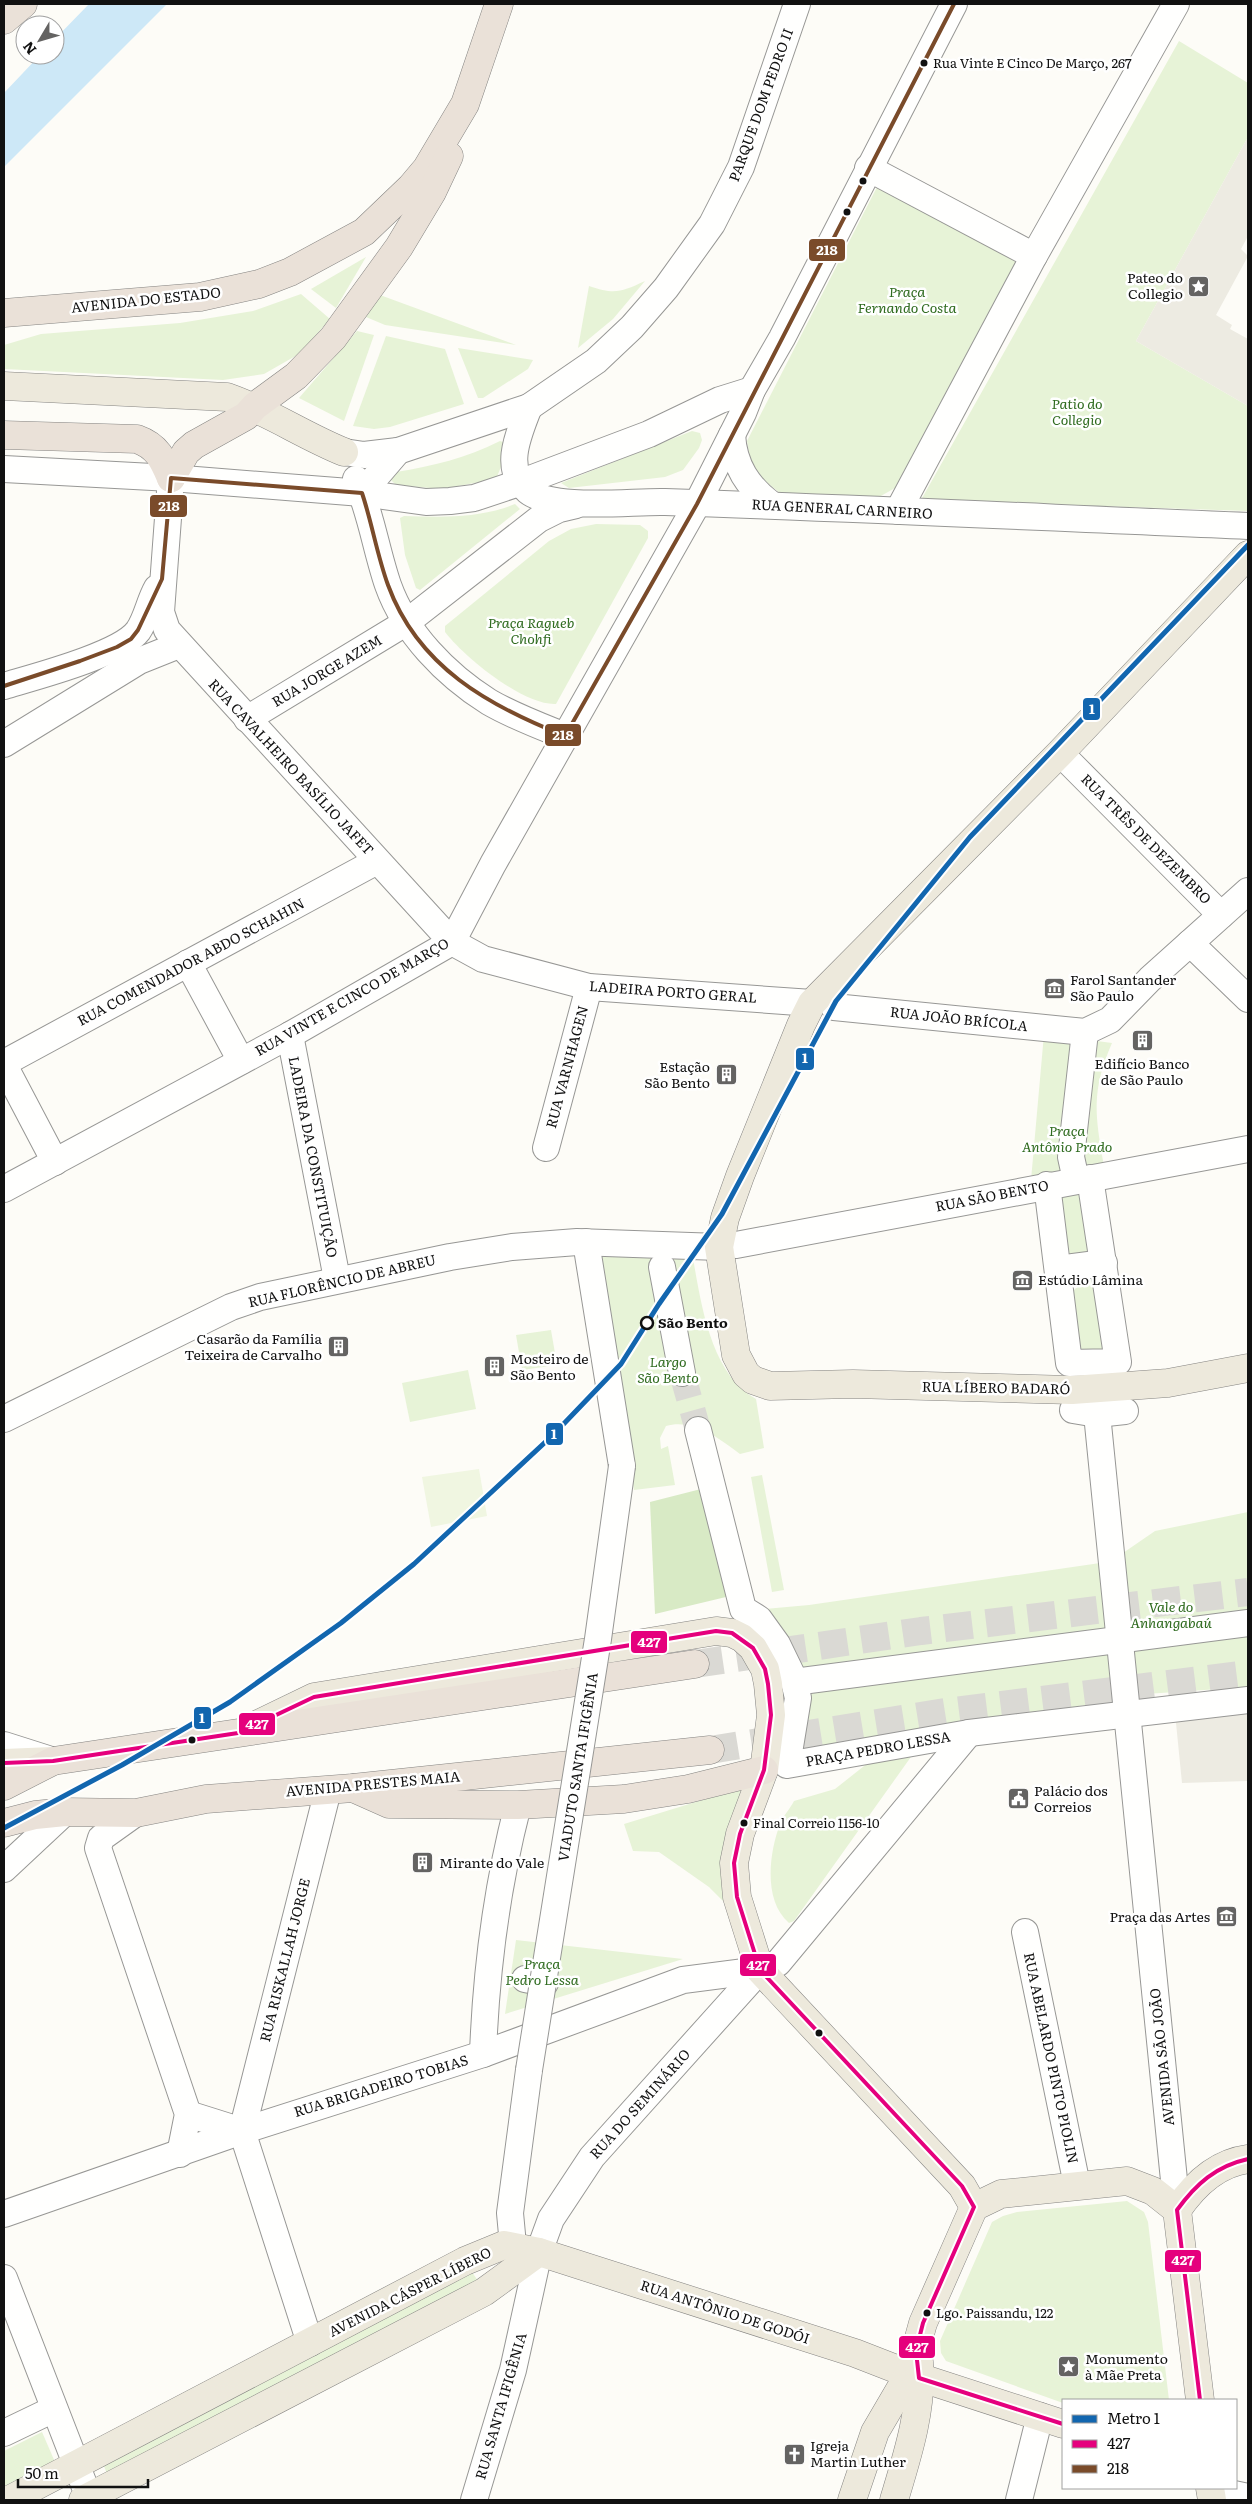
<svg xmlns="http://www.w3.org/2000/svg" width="1252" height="2504" font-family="Literata,serif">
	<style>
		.green { fill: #e7f3d7 }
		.forest { fill: #d8eac5 }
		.pitch { fill: #f0f6e1 }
		.plaza { fill: #edebe2 }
		.water { fill: #cde8f7 }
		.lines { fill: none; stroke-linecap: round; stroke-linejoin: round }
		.minor-tunnel { stroke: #dad9d4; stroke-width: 26; stroke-dasharray: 26 13; stroke-linecap: butt }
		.highway-tunnel { stroke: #dad9d4; stroke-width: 28; stroke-dasharray: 28 14; stroke-linecap: butt }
		.minor-casing { stroke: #979795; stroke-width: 28 }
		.major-casing { stroke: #858482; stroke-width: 29 }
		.highway-casing { stroke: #858482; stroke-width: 29 }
		.minor { stroke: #fffffe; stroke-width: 26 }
		.major { stroke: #ede9dc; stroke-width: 28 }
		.highway { stroke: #eae1d8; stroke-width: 28 }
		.minor-bridge-casing { stroke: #979795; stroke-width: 28; stroke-linecap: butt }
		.minor-bridge { stroke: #fffffe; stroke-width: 26 }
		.bus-1-casing { stroke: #fff; stroke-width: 8 }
		.bus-2-casing { stroke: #fff; stroke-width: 8 }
		.bus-1 { stroke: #e5007d; stroke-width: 4 }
		.bus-2 { stroke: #7a4b2a; stroke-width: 4 }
		.metro-1-casing { stroke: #fff; stroke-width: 9 }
		.metro-1 { stroke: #1266af; stroke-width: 5 }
		.bus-dot { fill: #111; stroke: #fff; stroke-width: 2 }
		.stop-dot { fill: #fff; stroke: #111; stroke-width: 2.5 }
		.labels { text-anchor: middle; stroke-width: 5; stroke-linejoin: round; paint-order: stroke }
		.bus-label { font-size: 13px; fill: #111; stroke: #fff; text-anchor: start }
		.street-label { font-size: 14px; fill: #111; stroke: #fff }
		.poi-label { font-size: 14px; fill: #111; stroke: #fff; text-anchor: start }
		.park-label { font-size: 14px; font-style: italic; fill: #2f6b1f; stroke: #fff }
		.stop-label { font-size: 14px; font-weight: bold; fill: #111; stroke: #fff; text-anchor: start }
		.line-badge { stroke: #fff; stroke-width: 2 }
		.badge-label { font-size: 14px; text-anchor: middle; font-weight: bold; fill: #fff }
	</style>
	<rect width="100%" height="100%" fill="#fdfcf7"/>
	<g class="green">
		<polygon points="1179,41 1248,83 1248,137 1136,341 1248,406 1248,511 921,500"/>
		<polygon points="877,187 1017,259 895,488 879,497 780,493 752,471 747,441"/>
		<polygon points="366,257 336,308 311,289"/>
		<path d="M645 281 613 319 578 348 589 286C615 295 621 292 645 281Z"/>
		<polygon points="301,294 330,319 299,354 264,374 223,380 4,369 4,345 41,334 180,323 253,311"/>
		<polygon points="380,295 516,345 385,325 366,317"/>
		<polygon points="357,331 374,335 344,421 299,398"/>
		<polygon points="386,336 445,349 464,404 390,427 374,429 353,426"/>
		<polygon points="458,348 533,360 528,369 483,398 478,398"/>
		<polygon points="692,431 700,433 702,440 699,448 683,470 665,477 569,488 561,483"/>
		<path d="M500 441 506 443 508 450 496 479 442 489 396 485 391 480 396 472C433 466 466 458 500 441Z"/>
		<path d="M515 504 520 509 420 590 416 588 405 555 400 518 404 516C442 517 478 519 515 504Z"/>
		<path d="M596 524 640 525 648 531V538L556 704C524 706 464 657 445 632V626L549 541 571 529Z"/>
		<path d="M1044 1034 1112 1043C1091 1091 1095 1115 1104 1166L1031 1180Z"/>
		<polygon points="1083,1185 1094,1258 1066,1263 1056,1190"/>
		<path d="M595 1250 692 1253C701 1301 709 1373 756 1399L764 1448 740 1454C720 1439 693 1418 666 1426L660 1438 661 1449 668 1446 675 1485 634 1490Z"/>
		<polygon points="1098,1271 1110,1355 1075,1356 1068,1295 1081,1284 1088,1283 1087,1273"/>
		<polygon points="551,1330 557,1365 522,1370 516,1335"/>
		<polygon points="468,1370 476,1409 410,1422 402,1383"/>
		<polygon points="762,1475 784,1590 772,1592 751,1477"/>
		<path d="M1248 1512V1687L1146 1694 928 1733 794 1921 789 1923C763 1901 769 1853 780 1824 783 1816 790 1809 794 1801L835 1789 902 1736 783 1764 788 1733 782 1665 742 1611 809 1605 1107 1562 1123 1553 1155 1531Z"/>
		<polygon points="748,1786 722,1859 723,1901 709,1887 659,1852 633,1851 624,1824"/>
		<polygon points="516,1940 683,1959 505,2014"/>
		<polygon points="1127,2201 1144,2212 1148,2222 1169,2400 1063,2400 1063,2403 946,2361 941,2353 940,2341 992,2222 1003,2216 1017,2212"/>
		<polygon points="472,2272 478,2281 107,2474 104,2466"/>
		<polygon points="42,2432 55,2462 4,2488 4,2451"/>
	</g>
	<polygon class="forest" points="701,1489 726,1597 655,1614 650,1502"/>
	<polygon class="pitch" points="479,1469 487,1516 431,1527 422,1477"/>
	<g class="plaza">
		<polygon points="1248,137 1248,236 1241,249 1248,256 1216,315 1232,325 1230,329 1248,339 1248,406 1136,341"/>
		<polygon points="1248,1708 1248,1781 1182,1783 1175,1713"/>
	</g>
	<polygon class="water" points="89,4 167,4 4,167 4,93 40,55 55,55 55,39"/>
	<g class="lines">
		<polyline class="minor-tunnel" points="682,1373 698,1430"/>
		<g class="highway-tunnel">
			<polyline points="695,1664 921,1631 1248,1592"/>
			<polyline points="710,1750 946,1712 1248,1674"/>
		</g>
		<defs>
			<g id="minor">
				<polyline points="868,168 1034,256"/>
				<path d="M529 407C519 433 502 469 528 491 553 511 631 501 665 502 859 508 1054 518 1248 526"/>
				<path d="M732 435C734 466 748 487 772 505"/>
				<polyline points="344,452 364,455 398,451 529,407 596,361 632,327 666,288 712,224 741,167 797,4"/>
				<polyline points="4,469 171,478 362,493 426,502 450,501 474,498 522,482 649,434 720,400 752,390"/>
				<polyline points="171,478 161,612 167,630 452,942 483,959 589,987 812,1003"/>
				<path d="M356 479C371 513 376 550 388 585 405 633 446 675 489 702 513 716 540 726 565 736"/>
				<polyline points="362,493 398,451"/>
				<polyline points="898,511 1034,256 1176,4"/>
				<path d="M4 686C34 677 120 655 138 631 147 618 149 602 157 588"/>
				<polyline points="247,719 407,622 539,519 559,509 576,505"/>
				<polyline points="4,744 139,661 179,645"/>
				<polyline points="1070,763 1221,915"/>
				<polyline points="1190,943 1248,999"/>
				<polyline points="188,963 241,1061"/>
				<polyline points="834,1007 1085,1032 1110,1020 1150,979 1248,891"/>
				<polyline points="290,1035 337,1279"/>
				<polyline points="4,1063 377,861"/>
				<polyline points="4,1065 55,1162"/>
				<polyline points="546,1148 589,987"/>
				<polyline points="1076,1180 1071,1157 1085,1032"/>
				<polyline points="1047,1185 1069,1363 1118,1362 1090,1178"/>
				<polyline points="4,1189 290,1035 452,942 493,864 697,504 743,413 752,390 782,338 954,4"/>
				<polyline points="586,1242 622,1466"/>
				<polyline points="736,1245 1248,1149"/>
				<polyline points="662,1267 682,1373"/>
				<polyline points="1058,1269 1104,1263"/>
				<polyline points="1073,1410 1097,1414 1125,1411"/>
				<polyline points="1097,1414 1177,2210"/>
				<polyline points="4,1419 231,1307 260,1297 450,1257 512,1247 577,1242 719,1247"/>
				<polyline points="698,1430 743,1609 759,1619 777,1644 793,1677 798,1698 787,1765 969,1733 1248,1700"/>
				<polyline points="794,1682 1248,1623"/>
				<polyline points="4,1745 48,1759"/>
				<polyline points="136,1813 101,1838 98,1848 188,2114 180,2154"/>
				<polyline points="4,1869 65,1812"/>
				<polyline points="1025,1932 1077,2185"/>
				<polyline points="778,1963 969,1733"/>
				<polyline points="525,1979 545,1983"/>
				<path d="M483 2054C486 1971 497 1886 518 1805"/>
				<polyline points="188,2114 242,2131"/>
				<polyline points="242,2131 328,1790"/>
				<polyline points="242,2131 310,2343"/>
				<polyline points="4,2214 242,2131 483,2054 683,1980 760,1970"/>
				<polyline points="513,2245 510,2213 529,2070"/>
				<polyline points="4,2278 90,2500"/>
				<polyline points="4,2433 54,2409"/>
				<polyline points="1210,2489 1248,2497"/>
				<polyline points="474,2500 513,2370 539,2252 551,2219 592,2157 760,1970"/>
				<polyline points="1019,2500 1040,2416"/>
			</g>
			<g id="major">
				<path d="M4 386 227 397C268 411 304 436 344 452"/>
				<polyline points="1248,555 1060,753 812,1003 801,1025 740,1176 725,1218 719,1247 736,1355 746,1374 753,1380 770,1386 853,1384 1072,1390 1168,1383 1248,1368"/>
				<polyline points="252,1727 314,1697 716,1631 732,1633 742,1638 753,1648 765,1669 768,1684 771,1715 764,1770 740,1834 734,1863 737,1897 760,1970 962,2186 974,2207"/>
				<polyline points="4,1763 53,1761"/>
				<polyline points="1177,2210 1200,2400"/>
				<path d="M1177 2210C1194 2185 1217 2163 1248 2159"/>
				<polyline points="1210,2488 1212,2500"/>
				<polyline points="9,2500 465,2261 504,2245 539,2252 855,2353 909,2374 1063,2424"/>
				<polyline points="83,2500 484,2292 539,2252"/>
				<polyline points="852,2500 875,2432 909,2374 923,2323 974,2207 1001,2194 1127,2181 1153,2191 1177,2210"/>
				<path d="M894 2500C907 2457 923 2408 919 2362"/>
			</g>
			<g id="highway">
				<polyline points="4,20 23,4"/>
				<polyline points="4,313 200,297 259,284 290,272 364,232 411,187 427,168 465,104 499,4"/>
				<path d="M4 435 137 439C157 446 163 459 171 478"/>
				<polyline points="171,478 186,452 194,445 246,416 255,406 296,376 333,338 399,247 432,192 449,156"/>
				<polyline points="4,1786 53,1761 695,1664"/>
				<polyline points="353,1788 389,1804 518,1805 624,1799 688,1789 764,1770"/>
				<polyline points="4,1823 35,1815 65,1812 136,1813 206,1799 353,1788 710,1750"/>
			</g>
		</defs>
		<use href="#minor" class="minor-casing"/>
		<use href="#major" class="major-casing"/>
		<use href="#highway" class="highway-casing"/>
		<use href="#minor" class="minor"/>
		<use href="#major" class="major"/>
		<use href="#highway" class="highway"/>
		<defs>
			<polyline id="minor-bridge" points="529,2070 598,1639 622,1466"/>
		</defs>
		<use href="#minor-bridge" class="minor-bridge-casing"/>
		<use href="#minor-bridge" class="minor-bridge"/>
		<defs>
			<g id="bus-1">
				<polyline points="4,1763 53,1761 238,1733 314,1697 716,1631 732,1633 753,1648 765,1669 768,1684 771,1715 764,1770 740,1834 734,1863 737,1897 760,1970 962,2186 974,2207 923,2323 916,2351 919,2378 1063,2424"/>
				<path d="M1200 2400 1177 2210C1196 2184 1216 2166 1248 2159"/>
			</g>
			<path id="bus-2" d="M4 686 80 661 117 647 131 639 138 630 162 579 171 478 362 493C372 523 377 555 388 585 418 667 489 706 565 736L697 504 954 4"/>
		</defs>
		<use href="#bus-1" class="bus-1-casing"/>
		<use href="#bus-2" class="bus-2-casing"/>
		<use href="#bus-1" class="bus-1"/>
		<use href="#bus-2" class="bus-2"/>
		<defs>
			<polyline id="metro-1" points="4,1828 122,1765 230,1702 341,1623 414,1564 554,1434 621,1364 659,1304 722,1214 836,1001 970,837 1248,545"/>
		</defs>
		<use href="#metro-1" class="metro-1-casing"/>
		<use href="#metro-1" class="metro-1"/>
	</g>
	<defs>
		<symbol id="sight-square" viewBox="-11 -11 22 22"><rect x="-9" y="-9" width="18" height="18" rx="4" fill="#646362" stroke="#fff"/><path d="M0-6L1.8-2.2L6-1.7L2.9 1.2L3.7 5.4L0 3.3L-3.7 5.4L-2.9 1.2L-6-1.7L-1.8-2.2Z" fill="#fff"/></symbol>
		<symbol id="museum-square" viewBox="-11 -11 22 22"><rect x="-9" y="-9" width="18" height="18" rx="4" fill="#646362" stroke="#fff"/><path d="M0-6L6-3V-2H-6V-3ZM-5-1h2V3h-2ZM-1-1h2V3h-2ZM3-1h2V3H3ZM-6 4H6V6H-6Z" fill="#fff"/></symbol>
		<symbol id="building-square" viewBox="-11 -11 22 22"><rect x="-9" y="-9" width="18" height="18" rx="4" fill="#646362" stroke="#fff"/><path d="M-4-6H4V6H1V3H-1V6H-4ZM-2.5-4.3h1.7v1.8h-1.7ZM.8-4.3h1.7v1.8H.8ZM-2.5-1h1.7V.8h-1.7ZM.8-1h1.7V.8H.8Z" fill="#fff"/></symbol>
		<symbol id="civic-square" viewBox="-11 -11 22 22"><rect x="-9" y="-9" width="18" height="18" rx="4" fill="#646362" stroke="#fff"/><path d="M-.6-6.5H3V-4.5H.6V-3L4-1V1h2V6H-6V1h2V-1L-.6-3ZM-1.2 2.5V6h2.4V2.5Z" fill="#fff"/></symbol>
		<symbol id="church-square" viewBox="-11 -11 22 22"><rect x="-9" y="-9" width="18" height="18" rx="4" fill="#646362" stroke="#fff"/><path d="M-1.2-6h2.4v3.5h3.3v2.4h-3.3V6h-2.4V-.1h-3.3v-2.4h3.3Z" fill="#fff"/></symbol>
	</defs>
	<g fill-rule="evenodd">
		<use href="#sight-square" x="1186" y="274" width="25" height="25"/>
		<use href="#museum-square" x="1042" y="976" width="25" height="25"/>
		<use href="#building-square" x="1130" y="1028" width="25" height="25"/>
		<use href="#building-square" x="714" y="1062" width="25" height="25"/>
		<use href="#museum-square" x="1010" y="1268" width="25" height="25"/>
		<use href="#building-square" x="326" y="1334" width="25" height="25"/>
		<use href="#building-square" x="482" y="1354" width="25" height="25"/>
		<use href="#civic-square" x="1006" y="1786" width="25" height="25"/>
		<use href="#building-square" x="410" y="1850" width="25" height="25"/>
		<use href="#museum-square" x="1214" y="1904" width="25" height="25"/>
		<use href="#sight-square" x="1056" y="2354" width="25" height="25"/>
		<use href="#church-square" x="782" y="2442" width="25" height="25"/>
	</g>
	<g class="bus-dot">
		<circle cx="924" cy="63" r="4.5"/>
		<circle cx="863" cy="181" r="4.5"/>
		<circle cx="847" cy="212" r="4.5"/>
		<circle cx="192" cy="1740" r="4.5"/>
		<circle cx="744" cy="1823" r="4.5"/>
		<circle cx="819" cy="2033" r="4.5"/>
		<circle cx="927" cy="2313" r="4.5"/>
	</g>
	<circle class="stop-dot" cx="647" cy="1323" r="6"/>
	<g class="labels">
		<g class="bus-label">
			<text x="933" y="68">Rua Vinte E Cinco De Março, 267</text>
			<text x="753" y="1828">Final Correio 1156-10</text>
			<text x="936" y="2318">Lgo. Paissandu, 122</text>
		</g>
		<g class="street-label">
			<text transform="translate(761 105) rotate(-70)" y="5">PARQUE DOM PEDRO II</text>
			<text transform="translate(146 300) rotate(-6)" y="5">AVENIDA DO ESTADO</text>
			<text transform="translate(842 509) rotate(3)" y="5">RUA GENERAL CARNEIRO</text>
			<text transform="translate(327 671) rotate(-31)" y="5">RUA JORGE AZEM</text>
			<text transform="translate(291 767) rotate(47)" y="5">RUA CAVALHEIRO BASÍLIO JAFET</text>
			<text transform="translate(1146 839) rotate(45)" y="5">RUA TRÊS DE DEZEMBRO</text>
			<text transform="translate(191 962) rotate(-28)" y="5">RUA COMENDADOR ABDO SCHAHIN</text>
			<text transform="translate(673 992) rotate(4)" y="5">LADEIRA PORTO GERAL</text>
			<text transform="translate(352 997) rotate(-30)" y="5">RUA VINTE E CINCO DE MARÇO</text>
			<text transform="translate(959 1019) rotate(6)" y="5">RUA JOÃO BRÍCOLA</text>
			<text transform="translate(567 1067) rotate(-75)" y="5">RUA VARNHAGEN</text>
			<text transform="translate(313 1157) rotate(79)" y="5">LADEIRA DA CONSTITUIÇÃO</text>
			<text transform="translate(992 1196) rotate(-11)" y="5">RUA SÃO BENTO</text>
			<text transform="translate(342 1281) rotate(-13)" y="5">RUA FLORÊNCIO DE ABREU</text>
			<text transform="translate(996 1388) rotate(1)" y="5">RUA LÍBERO BADARÓ</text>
			<text transform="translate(878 1749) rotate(-10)" y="5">PRAÇA PEDRO LESSA</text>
			<text transform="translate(578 1767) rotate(-81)" y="5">VIADUTO SANTA IFIGÊNIA</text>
			<text transform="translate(373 1784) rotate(-5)" y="5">AVENIDA PRESTES MAIA</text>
			<text transform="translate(285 1960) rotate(-76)" y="5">RUA RISKALLAH JORGE</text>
			<text transform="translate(1162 2057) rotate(-96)" y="5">AVENIDA SÃO JOÃO</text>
			<text transform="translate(1051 2058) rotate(78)" y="5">RUA ABELARDO PINTO PIOLIN</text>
			<text transform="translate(381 2086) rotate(-17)" y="5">RUA BRIGADEIRO TOBIAS</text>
			<text transform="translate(640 2104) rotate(-48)" y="5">RUA DO SEMINÁRIO</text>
			<text transform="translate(410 2292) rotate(-27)" y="5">AVENIDA CÁSPER LÍBERO</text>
			<text transform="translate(725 2312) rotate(18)" y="5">RUA ANTÔNIO DE GODÓI</text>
			<text transform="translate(501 2406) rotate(-74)" y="5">RUA SANTA IFIGÊNIA</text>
		</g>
		<g class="poi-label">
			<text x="1183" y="283" text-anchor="end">Pateo do<tspan x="1183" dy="16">Collegio</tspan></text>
			<text x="1070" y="985">Farol Santander<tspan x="1070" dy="16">São Paulo</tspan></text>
			<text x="1142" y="1069" text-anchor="middle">Edifício Banco<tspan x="1142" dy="16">de São Paulo</tspan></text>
			<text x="710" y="1072" text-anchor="end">Estação<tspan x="710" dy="16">São Bento</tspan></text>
			<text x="1038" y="1285">Estúdio Lâmina</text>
			<text x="322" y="1344" text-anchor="end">Casarão da Família<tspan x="322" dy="16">Teixeira de Carvalho</tspan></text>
			<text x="510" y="1364">Mosteiro de<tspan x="510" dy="16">São Bento</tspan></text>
			<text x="1034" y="1796">Palácio dos<tspan x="1034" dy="16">Correios</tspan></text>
			<text x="439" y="1868">Mirante do Vale</text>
			<text x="1210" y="1922" text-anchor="end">Praça das Artes</text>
			<text x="1085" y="2364">Monumento<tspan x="1085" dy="16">à Mãe Preta</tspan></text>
			<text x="810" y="2451">Igreja<tspan x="810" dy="16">Martin Luther</tspan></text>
		</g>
		<g class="park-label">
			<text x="907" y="297">Praça<tspan x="907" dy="16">Fernando Costa</tspan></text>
			<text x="1077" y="409">Patio do<tspan x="1077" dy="16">Collegio</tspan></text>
			<text x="531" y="628">Praça Ragueb<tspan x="531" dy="16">Chohfi</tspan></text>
			<text x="1067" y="1136">Praça<tspan x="1067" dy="16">Antônio Prado</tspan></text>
			<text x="668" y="1367">Largo<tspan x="668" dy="16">São Bento</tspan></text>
			<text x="1171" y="1612">Vale do<tspan x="1171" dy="16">Anhangabaú</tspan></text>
			<text x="542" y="1969">Praça<tspan x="542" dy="16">Pedro Lessa</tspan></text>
		</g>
		<g class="stop-label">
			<text x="658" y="1328">São Bento</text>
		</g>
	</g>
	<g class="line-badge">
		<rect x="808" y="238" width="38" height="24" rx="5" fill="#7a4b2a"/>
		<rect x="149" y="494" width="39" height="24" rx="5" fill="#7a4b2a"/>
		<rect x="1082" y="697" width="19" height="24" rx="5" fill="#1266af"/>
		<rect x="544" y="723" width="38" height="24" rx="5" fill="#7a4b2a"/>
		<rect x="795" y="1047" width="20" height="24" rx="5" fill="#1266af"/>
		<rect x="545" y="1422" width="19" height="24" rx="5" fill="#1266af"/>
		<rect x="630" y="1630" width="38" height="24" rx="5" fill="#e5007d"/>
		<rect x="193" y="1706" width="19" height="24" rx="5" fill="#1266af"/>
		<rect x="238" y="1712" width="38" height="24" rx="5" fill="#e5007d"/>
		<rect x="739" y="1953" width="38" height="24" rx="5" fill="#e5007d"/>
		<rect x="1164" y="2249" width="38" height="24" rx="5" fill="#e5007d"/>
		<rect x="898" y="2335" width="38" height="24" rx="5" fill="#e5007d"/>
	</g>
	<g class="badge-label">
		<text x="827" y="255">218</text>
		<text x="169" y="511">218</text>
		<text x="1092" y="714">1</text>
		<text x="563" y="740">218</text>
		<text x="805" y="1063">1</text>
		<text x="554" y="1439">1</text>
		<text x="649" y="1647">427</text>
		<text x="202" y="1723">1</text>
		<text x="257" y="1729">427</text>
		<text x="758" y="1970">427</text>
		<text x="1183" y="2265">427</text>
		<text x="917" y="2352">427</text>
	</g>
	<rect width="1252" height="2504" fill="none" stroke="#111111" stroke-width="10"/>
	<rect x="1062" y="2399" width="175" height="90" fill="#ffffff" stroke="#a0a0a0"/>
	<rect x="1072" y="2415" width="25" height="8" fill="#1266af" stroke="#a0a0a0"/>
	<text x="1107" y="2424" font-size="15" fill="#111111">Metro 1</text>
	<rect x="1072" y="2440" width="25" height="8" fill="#e5007d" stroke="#a0a0a0"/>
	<text x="1107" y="2449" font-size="15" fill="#111111">427</text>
	<rect x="1072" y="2465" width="25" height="8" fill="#7a4b2a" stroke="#a0a0a0"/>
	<text x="1107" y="2474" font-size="15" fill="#111111">218</text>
	<g transform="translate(40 40) rotate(232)"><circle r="24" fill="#ffffff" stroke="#a0a0a0"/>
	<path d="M0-4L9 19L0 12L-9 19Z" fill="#646362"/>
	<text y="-8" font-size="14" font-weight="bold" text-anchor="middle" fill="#111111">N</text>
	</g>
	<path d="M18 2479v8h130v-8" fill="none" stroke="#111111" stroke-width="2.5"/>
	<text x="25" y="2479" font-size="15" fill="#111111" stroke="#ffffff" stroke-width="4" paint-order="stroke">50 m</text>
</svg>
